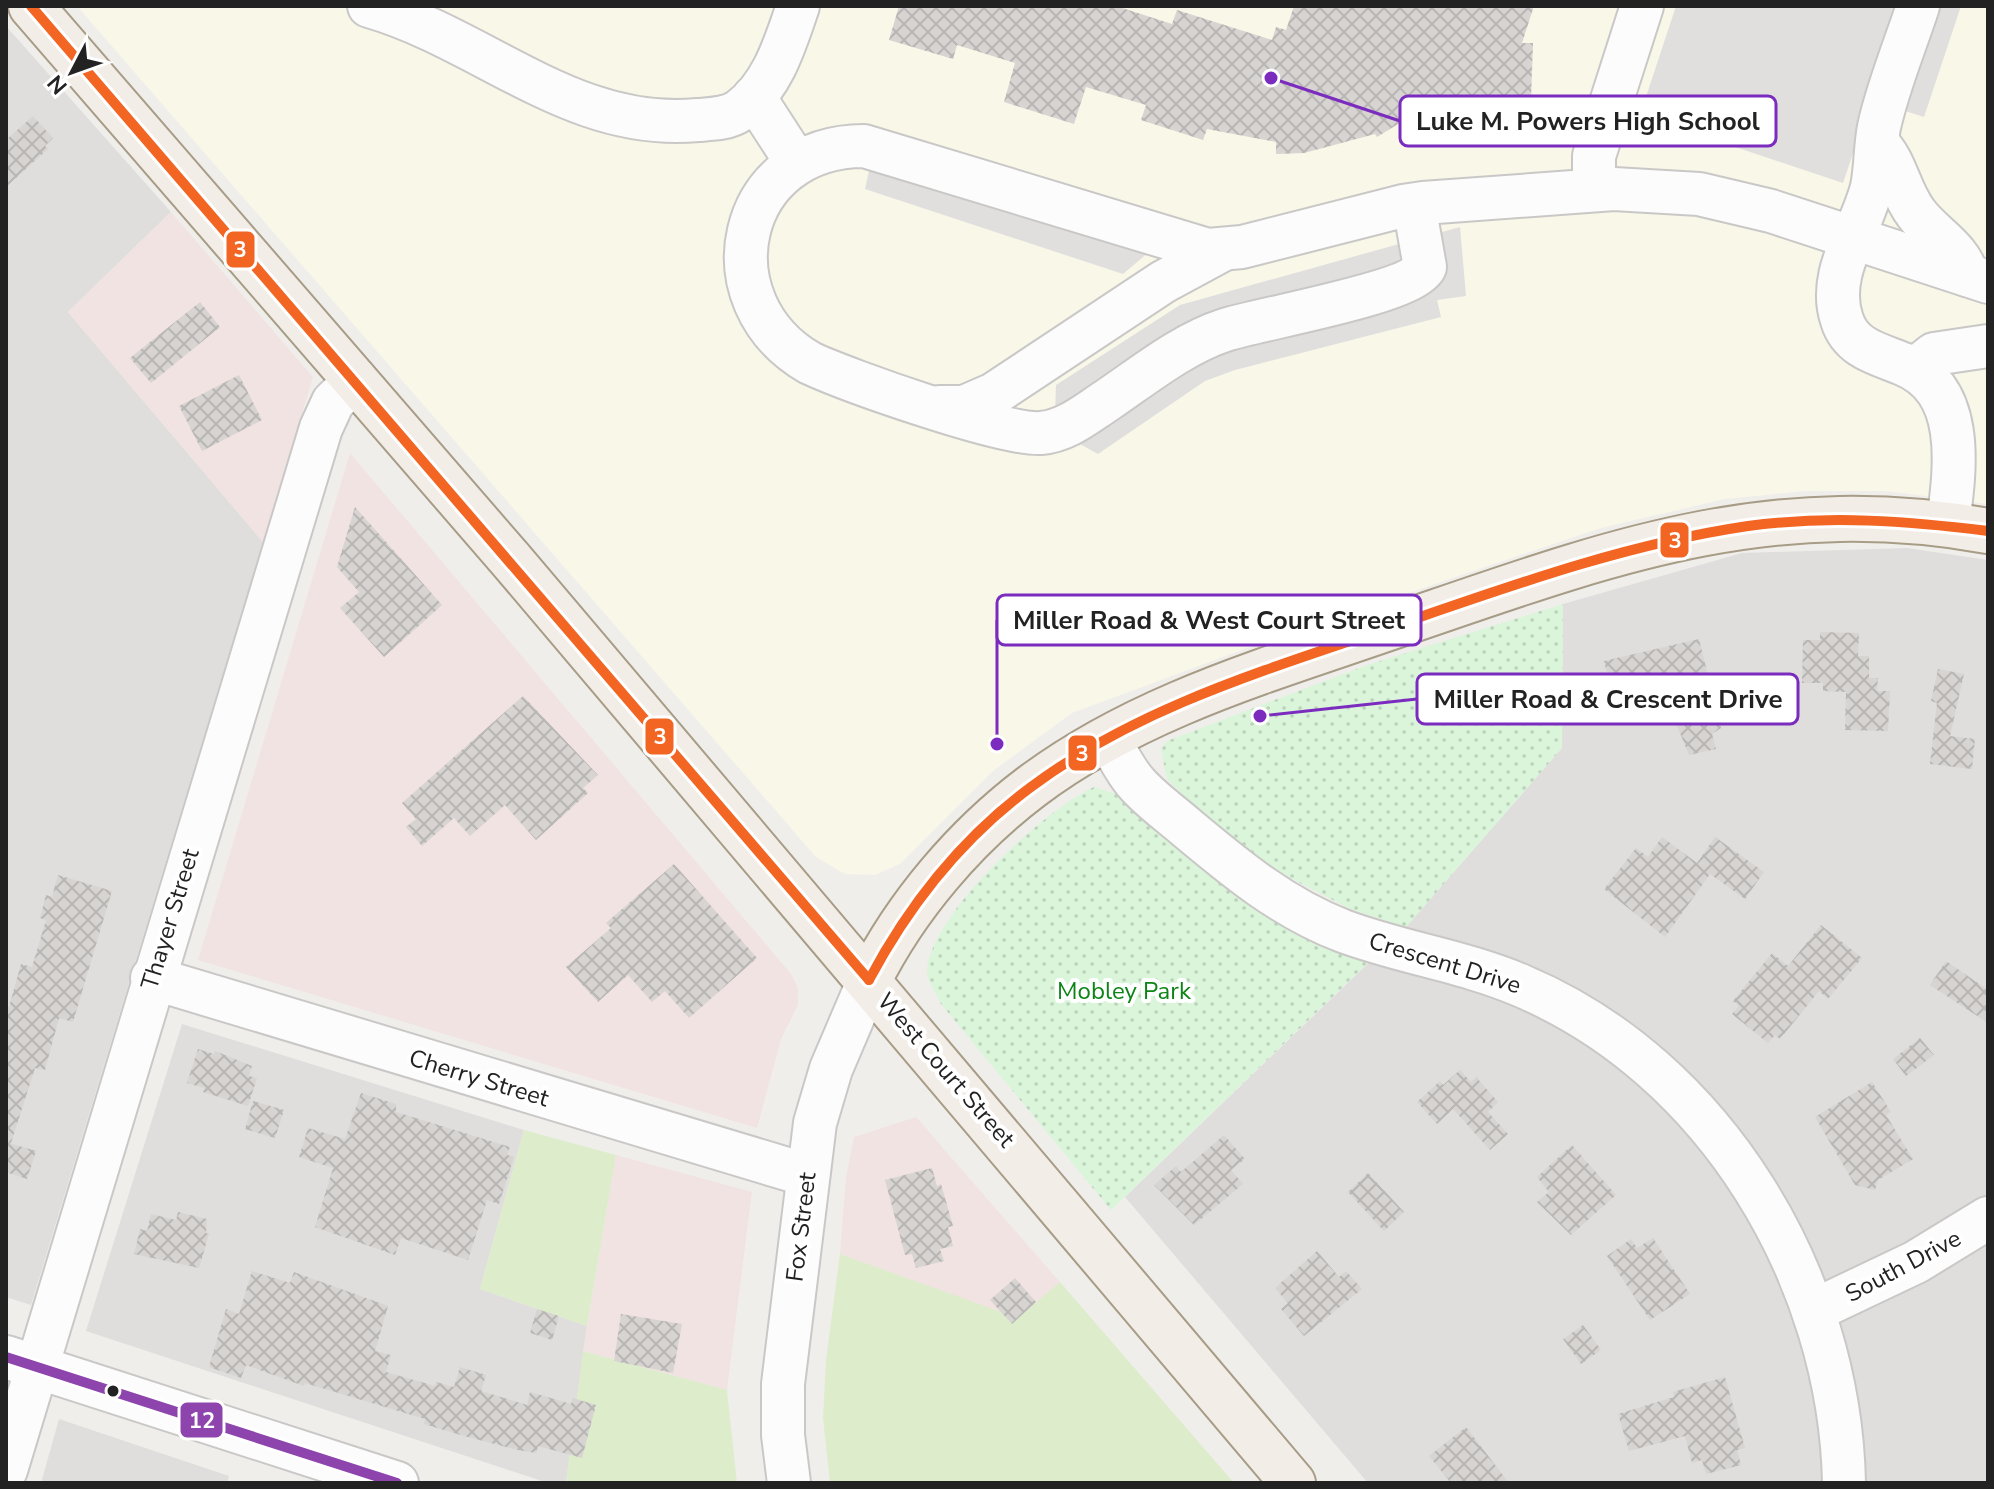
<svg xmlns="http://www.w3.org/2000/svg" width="1994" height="1489" font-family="'Nunito Sans',sans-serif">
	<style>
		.residential { fill: #dfdedc }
		.commercial { fill: #f1e3e1 }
		.education { fill: #f8f7e8 }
		.grass { fill: #ddeccb }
		.park { fill: url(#park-dots) }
		.parking { fill: #e0dfde }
		.building { fill: url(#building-cross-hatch) }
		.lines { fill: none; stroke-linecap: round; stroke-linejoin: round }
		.minor-casing { stroke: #c9c8c7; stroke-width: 46 }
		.major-casing { stroke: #a79c86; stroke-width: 48 }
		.minor { stroke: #fdfcfc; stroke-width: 42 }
		.major { stroke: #f3ede7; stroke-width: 44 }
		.bus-1-casing { stroke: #fff; stroke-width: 16 }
		.bus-2-casing { stroke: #fff; stroke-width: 16 }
		.bus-1 { stroke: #f26522; stroke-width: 10 }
		.bus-2 { stroke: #8e44ad; stroke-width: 10 }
		.bus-dot { fill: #222; stroke: #fff; stroke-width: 3 }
		.labels { text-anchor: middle; stroke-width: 8; stroke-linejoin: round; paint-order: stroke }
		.street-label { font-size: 24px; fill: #222; stroke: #fff }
		.park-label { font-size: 24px; fill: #0c8416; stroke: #fff }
		.leader { fill: none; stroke: #7b2cbf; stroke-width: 3 }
		.callout-dot { fill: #7b2cbf; stroke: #fff; stroke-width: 3 }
		.callout { fill: #fff; stroke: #7b2cbf; stroke-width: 3 }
		.callout-label { font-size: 26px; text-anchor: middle; font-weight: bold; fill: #222 }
		.line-badge { stroke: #fff; stroke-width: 3 }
		.badge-label { font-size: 22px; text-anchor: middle; font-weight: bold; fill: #fff }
	</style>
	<defs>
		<pattern id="park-dots" width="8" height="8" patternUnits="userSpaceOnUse" patternTransform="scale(2)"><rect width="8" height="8" fill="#daf5da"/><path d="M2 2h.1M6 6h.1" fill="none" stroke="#bbd2bb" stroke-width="1.8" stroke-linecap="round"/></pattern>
		<pattern id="building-cross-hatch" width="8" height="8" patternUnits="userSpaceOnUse" patternTransform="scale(2)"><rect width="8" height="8" fill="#d7d4d2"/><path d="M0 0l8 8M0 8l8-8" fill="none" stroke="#b8b6b4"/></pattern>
	</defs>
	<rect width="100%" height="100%" fill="#f0eeeb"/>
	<g class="residential">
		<polygon points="6,26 171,212 68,312 263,542 31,1305 6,1297"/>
		<polygon points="1907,548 1988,560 1988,1483 1368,1483 1125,1197 1406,927 1562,748 1563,604 1742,553"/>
		<polygon points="182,1024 524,1130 480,1289 587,1326 566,1483 548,1483 86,1331"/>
		<polygon points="59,1419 229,1476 227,1483 41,1483"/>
	</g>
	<g class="commercial">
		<polygon points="171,212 313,377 263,542 68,312"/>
		<polygon points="350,453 791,974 798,988 798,1005 781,1039 757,1128 198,960"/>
		<polygon points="916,1117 1060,1282 1018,1319 840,1254 846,1177 854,1137"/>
		<polygon points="616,1155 752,1192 727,1390 583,1351"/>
	</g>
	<polygon class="education" points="77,6 1988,6 1988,504 1886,491 1804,491 1725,499 1601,528 1266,641 1072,713 993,771 900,864 875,875 845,874 816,857"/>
	<g class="grass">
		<polygon points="524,1130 616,1155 587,1326 480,1289"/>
		<polygon points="840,1254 1018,1318 1060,1282 1234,1483 830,1483 823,1418 826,1360"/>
		<polygon points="583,1351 727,1390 737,1483 566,1483"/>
	</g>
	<g class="park">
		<polygon points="1563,604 1562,748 1406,927 1350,909 1279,872 1221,833 1167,779 1161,749 1167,741 1367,665"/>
		<path d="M1094 787 1120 795 1373 958 1111 1210 941 1004C937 994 926 980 927 970 931 914 1044 810 1094 787Z"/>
	</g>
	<g class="parking">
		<polygon points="1676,6 1961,6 1924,117 1871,100 1843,183 1640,115"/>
		<polygon points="870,166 1149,252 1123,274 865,189"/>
		<polygon points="1460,227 1466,296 1437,300 1441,317 1235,370 1205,381 1098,454 1069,438 1055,415 1056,385 1180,305"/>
	</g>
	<g class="building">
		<polygon points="899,6 1116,6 1172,24 1177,10 1272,40 1276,27 1286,30 1294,6 1534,6 1522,43 1533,43 1530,127 1403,121 1377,137 1375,134 1304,153 1276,154 1276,142 1207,129 1203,140 1141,120 1146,105 1086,87 1074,124 1004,102 1015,63 957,45 953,59 889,40"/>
		<polygon points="33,116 53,138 45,146 48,149 6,187 6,140"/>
		<polygon points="200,302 220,327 151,383 130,358"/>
		<polygon points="239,375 262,420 202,451 179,406"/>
		<polygon points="355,507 442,605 384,657 340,608 359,592 337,567"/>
		<polygon points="1820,632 1859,633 1858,656 1869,656 1869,678 1878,678 1877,691 1890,691 1888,731 1845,730 1846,692 1823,691 1823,683 1802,683 1803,640 1820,640"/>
		<polygon points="1699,639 1721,728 1712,734 1716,749 1689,755 1668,704 1617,716 1604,661"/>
		<polygon points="1938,669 1964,674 1950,736 1975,739 1972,769 1930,764 1937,703 1931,701"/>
		<polygon points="523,696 598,775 583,788 588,793 536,840 505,805 470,836 454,818 422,846 406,827 416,819 402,803"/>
		<polygon points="1662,837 1697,863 1715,837 1764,872 1745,899 1710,874 1665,937 1604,889 1636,848 1648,857"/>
		<polygon points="674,864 757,958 689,1018 665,991 652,1002 628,975 598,1002 566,967 611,928 606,923"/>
		<polygon points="58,875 112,891 73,1022 59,1018 45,1070 35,1068 11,1143 6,1142 6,1006 9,1007 21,964 32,967 46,920 40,918 46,895 52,897"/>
		<polygon points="1821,925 1862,958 1828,999 1819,991 1780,1039 1775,1035 1768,1043 1732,1014 1739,1006 1733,1001 1772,953 1788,966"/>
		<polygon points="1946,961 1988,990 1988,1023 1930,985"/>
		<polygon points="1920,1038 1934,1055 1906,1076 1893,1059"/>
		<polygon points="198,1049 214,1054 215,1051 252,1066 249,1076 257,1078 248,1106 203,1092 204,1088 187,1083"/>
		<polygon points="1460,1070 1471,1082 1476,1077 1498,1102 1488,1112 1508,1134 1490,1150 1453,1109 1437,1124 1417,1102 1440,1081 1443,1085"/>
		<polygon points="1872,1082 1891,1112 1886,1115 1913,1159 1878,1180 1875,1190 1855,1185 1815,1117"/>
		<polygon points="361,1093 396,1104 396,1112 510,1147 507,1155 514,1157 499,1204 487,1200 468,1260 401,1238 395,1255 315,1227 333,1168 299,1157 308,1128 345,1139"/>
		<polygon points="253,1101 284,1110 275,1138 245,1129"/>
		<polygon points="1224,1135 1245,1159 1231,1170 1243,1184 1194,1225 1154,1185 1176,1166 1181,1172"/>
		<polygon points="6,1142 36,1151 27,1179 6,1172"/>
		<polygon points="1572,1145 1616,1195 1571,1235 1537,1202 1549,1192 1537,1177"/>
		<polygon points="932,1168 937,1186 941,1184 953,1226 948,1227 953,1246 940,1249 944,1261 916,1268 912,1254 905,1255 885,1180"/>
		<polygon points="1368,1173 1404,1212 1384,1231 1348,1192"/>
		<polygon points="178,1212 207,1219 206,1233 209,1234 199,1268 134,1254 140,1229 147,1231 151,1214 176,1220"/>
		<polygon points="1653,1238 1690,1294 1650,1320 1607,1256 1631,1239 1637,1248"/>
		<polygon points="1317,1251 1339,1277 1346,1271 1362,1289 1304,1336 1281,1309 1288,1303 1275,1288"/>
		<polygon points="252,1271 290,1283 294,1272 388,1306 375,1351 391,1355 386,1372 435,1386 436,1382 454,1387 460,1367 486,1375 481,1391 527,1405 530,1392 571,1404 573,1398 596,1405 582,1458 538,1446 536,1453 518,1450 464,1436 424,1424 425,1419 305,1383 304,1386 246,1365 241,1378 209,1367 226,1309 239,1314"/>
		<polygon points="1015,1278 1036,1302 1012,1324 990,1300"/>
		<polygon points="537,1309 559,1316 552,1340 530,1333"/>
		<polygon points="621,1314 682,1324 673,1373 614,1361"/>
		<polygon points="1583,1325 1601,1350 1581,1364 1563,1339"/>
		<polygon points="1725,1377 1745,1448 1737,1450 1741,1465 1706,1474 1702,1460 1692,1463 1685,1436 1629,1451 1618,1414 1674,1397 1673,1392"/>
		<polygon points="1466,1427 1509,1483 1451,1483 1429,1456"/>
	</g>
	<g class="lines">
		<defs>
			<g id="minor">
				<path d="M369 6C484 39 572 132 698 120 712 119 727 119 739 111 773 86 785 44 798 6"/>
				<path d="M1918 6C1905 46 1888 86 1879 127 1875 147 1876 167 1872 187 1861 231 1826 274 1842 320 1851 349 1879 354 1903 364 1967 390 1955 469 1948 524"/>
				<polyline points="754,97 796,162"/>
				<path d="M1877 143C1897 162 1899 191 1916 213 1931 234 1961 249 1967 275"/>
				<polyline points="1594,190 1594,156 1642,6"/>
				<path d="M1414 205 1425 267C1410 294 1262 318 1225 330 1182 344 1143 376 1106 401 1086 414 1066 431 1041 433 1004 436 849 381 810 363 703 301 736 146 864 146L1208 250 1242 247 1403 206 1423 203 1614 189 1699 194 1771 211 1988 282"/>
				<polyline points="1915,369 1934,354 1988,346"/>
				<polyline points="939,407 964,407 994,394 1163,282 1224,249"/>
				<path d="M1108 738C1117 753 1125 771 1137 784 1151 800 1171 814 1187 828 1236 869 1283 908 1343 931 1402 953 1464 961 1522 986 1715 1068 1840 1277 1844 1483"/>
				<polyline points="152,978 807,1175"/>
				<polyline points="1815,1310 1916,1262 1988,1218"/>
				<polyline points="6,1357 397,1483"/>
				<polyline points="6,1470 321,428 333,402 356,380"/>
				<polyline points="789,1483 783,1435 783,1384 815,1123 831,1069 869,980"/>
			</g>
			<g id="major">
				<polyline points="31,6 511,560 1293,1483"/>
				<path d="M869 980C906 906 965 837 1031 787 1133 710 1257 673 1377 632 1590 560 1757 490 1988 531"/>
			</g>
		</defs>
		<use href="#minor" class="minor-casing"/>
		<use href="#major" class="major-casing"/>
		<use href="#minor" class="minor"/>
		<use href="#major" class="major"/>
		<defs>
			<g id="bus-1">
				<polyline points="31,6 869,980"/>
				<path d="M869 980C909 905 962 838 1031 787 1138 707 1269 669 1394 626 1510 586 1626 544 1748 526 1829 515 1908 521 1988 531"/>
			</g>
			<polyline id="bus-2" points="6,1357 397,1483"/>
		</defs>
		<use href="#bus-1" class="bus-1-casing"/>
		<use href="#bus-2" class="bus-2-casing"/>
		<use href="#bus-1" class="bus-1"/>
		<use href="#bus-2" class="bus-2"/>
	</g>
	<circle class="bus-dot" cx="113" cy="1391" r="7"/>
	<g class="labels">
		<g class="street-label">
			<text transform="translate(170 919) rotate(-73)" y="8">Thayer Street</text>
			<text transform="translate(1445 963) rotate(17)" y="8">Crescent Drive</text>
			<text transform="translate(946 1070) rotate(49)" y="8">West Court Street</text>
			<text transform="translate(479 1078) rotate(17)" y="8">Cherry Street</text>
			<text transform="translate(801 1227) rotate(-83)" y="8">Fox Street</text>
			<text transform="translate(1903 1266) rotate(-28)" y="8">South Drive</text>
		</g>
		<g class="park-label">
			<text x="1124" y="999">Mobley Park</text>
		</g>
	</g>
	<path class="leader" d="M1271 78L1400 121M997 744L997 620M1260 716L1417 699"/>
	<g class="callout-dot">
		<circle cx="1271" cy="78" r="8"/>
		<circle cx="997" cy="744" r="8"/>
		<circle cx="1260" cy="716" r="8"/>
	</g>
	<g class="callout">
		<rect x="1400" y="96" width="376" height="50" rx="8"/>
		<rect x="997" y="595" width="424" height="50" rx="8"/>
		<rect x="1417" y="674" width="381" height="50" rx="8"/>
	</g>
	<g class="callout-label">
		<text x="1588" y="130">Luke M. Powers High School</text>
		<text x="1209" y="629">Miller Road &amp; West Court Street</text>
		<text x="1608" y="708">Miller Road &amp; Crescent Drive</text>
	</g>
	<g class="line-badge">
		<rect x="225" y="230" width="31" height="39" rx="8" fill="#f26522"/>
		<rect x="1659" y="521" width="31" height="38" rx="8" fill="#f26522"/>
		<rect x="644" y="717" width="31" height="39" rx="8" fill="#f26522"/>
		<rect x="1067" y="734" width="31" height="38" rx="8" fill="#f26522"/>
		<rect x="179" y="1401" width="45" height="38" rx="8" fill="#8e44ad"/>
	</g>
	<g class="badge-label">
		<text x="240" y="257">3</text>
		<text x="1675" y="548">3</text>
		<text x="660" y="744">3</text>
		<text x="1082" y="761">3</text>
		<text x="202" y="1428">12</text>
	</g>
	<rect width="1994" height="1489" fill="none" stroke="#222222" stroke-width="16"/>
	<g transform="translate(72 72) rotate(229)" stroke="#ffffff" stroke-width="6" paint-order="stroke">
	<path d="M0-6L14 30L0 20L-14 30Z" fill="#222222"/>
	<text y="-12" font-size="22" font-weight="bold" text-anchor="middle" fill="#222222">N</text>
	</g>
</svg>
